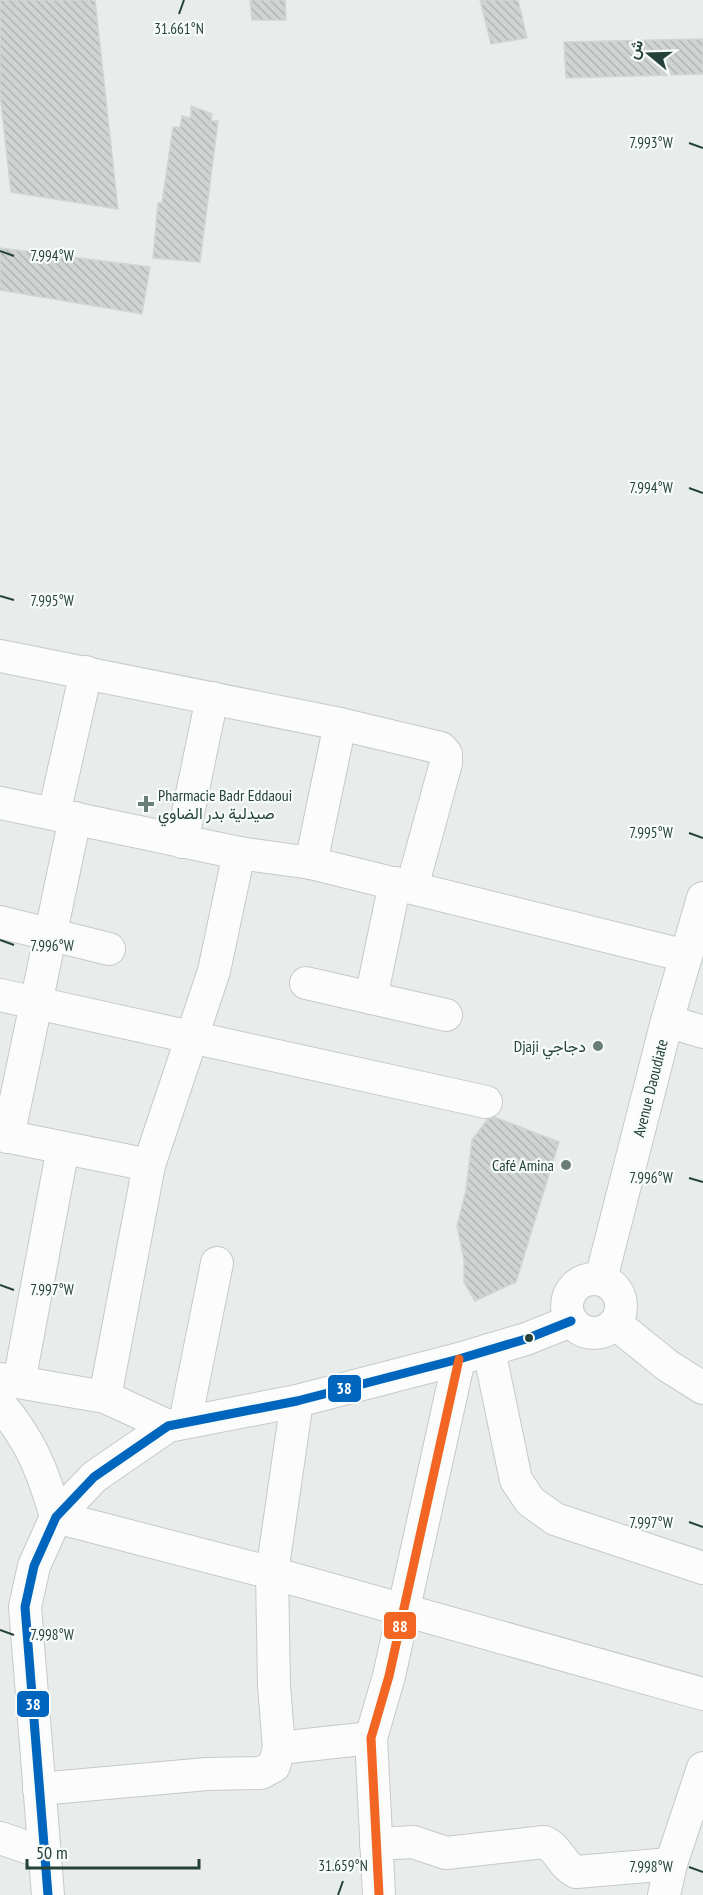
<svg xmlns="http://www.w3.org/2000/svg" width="703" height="1895" font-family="'PT Sans Narrow',Vazirmatn,sans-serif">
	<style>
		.building { fill: url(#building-back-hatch); stroke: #d1d6d4; stroke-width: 1.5 }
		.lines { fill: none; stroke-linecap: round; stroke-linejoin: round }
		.minor-casing { stroke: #c5cac8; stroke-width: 34 }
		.minor { stroke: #fcfcfc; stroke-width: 32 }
		.bus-1-casing { stroke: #f7fbf9; stroke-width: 14 }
		.bus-2-casing { stroke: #f7fbf9; stroke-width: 14 }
		.bus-1 { stroke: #0065bd; stroke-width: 9 }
		.bus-2 { stroke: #f26522; stroke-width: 9 }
		.ticks { fill: none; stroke: #24423a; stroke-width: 2 }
		.poi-dot { fill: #697e78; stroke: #f7fbf9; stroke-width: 2 }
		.bus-dot { fill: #24423a; stroke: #f7fbf9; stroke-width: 2 }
		.labels { text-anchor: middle; stroke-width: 4.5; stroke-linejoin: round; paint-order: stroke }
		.poi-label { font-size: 16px; fill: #24423a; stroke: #f7fbf9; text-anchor: end }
		.street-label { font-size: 16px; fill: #24423a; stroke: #f7fbf9 }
		.ticks-label { font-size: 15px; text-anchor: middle; fill: #24423a; stroke: #f7fbf9; stroke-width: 4.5; stroke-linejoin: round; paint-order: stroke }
		.line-badge { stroke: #f7fbf9; stroke-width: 2 }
		.badge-label { font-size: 16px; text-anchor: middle; font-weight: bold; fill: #fff }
	</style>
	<defs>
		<pattern id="building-back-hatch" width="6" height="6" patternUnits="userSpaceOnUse" patternTransform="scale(1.5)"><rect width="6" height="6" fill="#cfd4d2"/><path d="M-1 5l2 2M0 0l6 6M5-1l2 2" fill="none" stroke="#b2b7b5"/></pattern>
	</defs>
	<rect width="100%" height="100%" fill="#e8edeb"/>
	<g class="building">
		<polygon points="0,0 95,0 118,209 11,192 0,94"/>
		<polygon points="250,0 285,0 286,20 252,20"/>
		<polygon points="480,0 518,0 527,38 491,44"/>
		<polygon points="703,39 703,74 566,78 564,42"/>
		<polygon points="191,106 212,114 211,121 218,121 200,262 153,258 158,203 162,203 173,127 180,127 182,116 191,118"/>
		<polygon points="0,248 150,267 142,314 0,290"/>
		<polygon points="494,1117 559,1142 516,1282 475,1301 464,1282 464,1260 457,1226 466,1190 472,1140 488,1119"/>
	</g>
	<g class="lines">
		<defs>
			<g id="minor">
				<polyline points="0,656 340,724 441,748 446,754 446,763 412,887"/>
				<polyline points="0,803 239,853 311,863 686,956"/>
				<polyline points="54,814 86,672"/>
				<polyline points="182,842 212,698"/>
				<polyline points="311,863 340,724"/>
				<polyline points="0,922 109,949"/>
				<polyline points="306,983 446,1015"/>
				<polyline points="0,995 486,1102"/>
				<polyline points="371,998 395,883"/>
				<polyline points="667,1021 703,1032"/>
				<polyline points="0,1135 149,1165"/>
				<polyline points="8,1137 75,818"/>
				<circle cx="594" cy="1306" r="27"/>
				<polyline points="601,1279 667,1021 703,898"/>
				<polyline points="616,1324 668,1366 703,1388"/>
				<polyline points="489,1350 516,1480 530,1501 555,1519 703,1568"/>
				<polyline points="0,1379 105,1397 168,1426"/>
				<polyline points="19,1382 63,1148"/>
				<polyline points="105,1397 149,1165 214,971 239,853"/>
				<path d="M0 1404C31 1441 43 1471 56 1517"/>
				<polyline points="185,1422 217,1263"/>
				<polyline points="56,1517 272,1573 703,1694"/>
				<polyline points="279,1748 371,1738"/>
				<polyline points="39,1789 207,1774 261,1773 274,1766 279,1748 274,1686 272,1573 297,1401"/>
				<polyline points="0,1838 44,1853"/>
				<path d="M376 1844 413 1842 446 1853 544 1842C560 1849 561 1865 576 1872L671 1864"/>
				<polyline points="48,1895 25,1607 34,1566 56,1517 94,1477 168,1426 297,1401 459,1359 526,1339 571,1321"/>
				<polyline points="379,1895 371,1738 389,1676 459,1359"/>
				<polyline points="664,1895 671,1864 703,1768"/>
			</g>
		</defs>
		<use href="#minor" class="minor-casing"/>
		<use href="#minor" class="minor"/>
		<defs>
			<polyline id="bus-1" points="48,1895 25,1607 34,1566 56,1517 94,1477 168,1426 297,1401 459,1359 526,1339 571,1321"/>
			<polyline id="bus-2" points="379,1895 371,1738 389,1676 459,1359"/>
		</defs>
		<use href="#bus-1" class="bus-1-casing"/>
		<use href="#bus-2" class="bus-2-casing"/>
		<use href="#bus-1" class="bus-1"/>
		<use href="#bus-2" class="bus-2"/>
	</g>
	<path class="ticks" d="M179 14 184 0M689 143 703 148M0 251 14 256M689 488 703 493M0 596 14 600M689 833 703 838M0 940 14 945M689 1178 703 1182M0 1285 14 1290M689 1522 703 1527M0 1630 14 1635M689 1867 703 1872M338 1895 343 1881"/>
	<g class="poi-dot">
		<path d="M143 795h6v6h6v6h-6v6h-6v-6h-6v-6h6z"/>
		<circle cx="598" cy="1046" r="6"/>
		<circle cx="566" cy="1165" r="6"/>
	</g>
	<circle class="bus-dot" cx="529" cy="1338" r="5"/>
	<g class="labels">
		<g class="poi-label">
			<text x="158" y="801" text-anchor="start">Pharmacie Badr Eddaoui<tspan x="158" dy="18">صيدلية بدر الضاوي</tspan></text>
			<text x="586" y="1052">Djaji دجاجي</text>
			<text x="554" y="1171">Café Amina</text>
		</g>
		<g class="street-label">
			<text transform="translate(650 1088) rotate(-76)" y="6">Avenue Daoudiate</text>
		</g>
	</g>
	<g class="ticks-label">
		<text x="179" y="34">31.661°N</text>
		<text x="651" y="148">7.993°W</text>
		<text x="52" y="261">7.994°W</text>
		<text x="651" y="493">7.994°W</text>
		<text x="52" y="606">7.995°W</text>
		<text x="651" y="838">7.995°W</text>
		<text x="52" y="951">7.996°W</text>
		<text x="651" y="1183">7.996°W</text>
		<text x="52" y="1295">7.997°W</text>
		<text x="651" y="1528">7.997°W</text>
		<text x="52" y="1640">7.998°W</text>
		<text x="343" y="1871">31.659°N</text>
		<text x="651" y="1872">7.998°W</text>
	</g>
	<g class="line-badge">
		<rect x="327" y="1374" width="35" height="29" rx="6" fill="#0065bd"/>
		<rect x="383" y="1611" width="34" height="29" rx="6" fill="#f26522"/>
		<rect x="16" y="1690" width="34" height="28" rx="6" fill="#0065bd"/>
	</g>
	<g class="badge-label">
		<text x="344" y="1394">38</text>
		<text x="400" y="1632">88</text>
		<text x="33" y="1710">38</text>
	</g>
	<g transform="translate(649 54) rotate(289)" stroke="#f7fbf9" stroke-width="4.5" paint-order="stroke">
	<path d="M0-4.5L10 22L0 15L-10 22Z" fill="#24423a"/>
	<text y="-9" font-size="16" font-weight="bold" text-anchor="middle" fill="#24423a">ش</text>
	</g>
	<path d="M27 1859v9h172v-9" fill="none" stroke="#24423a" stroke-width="3"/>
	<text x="36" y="1859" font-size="18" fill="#24423a" stroke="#f7fbf9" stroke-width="4.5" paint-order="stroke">50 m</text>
</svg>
